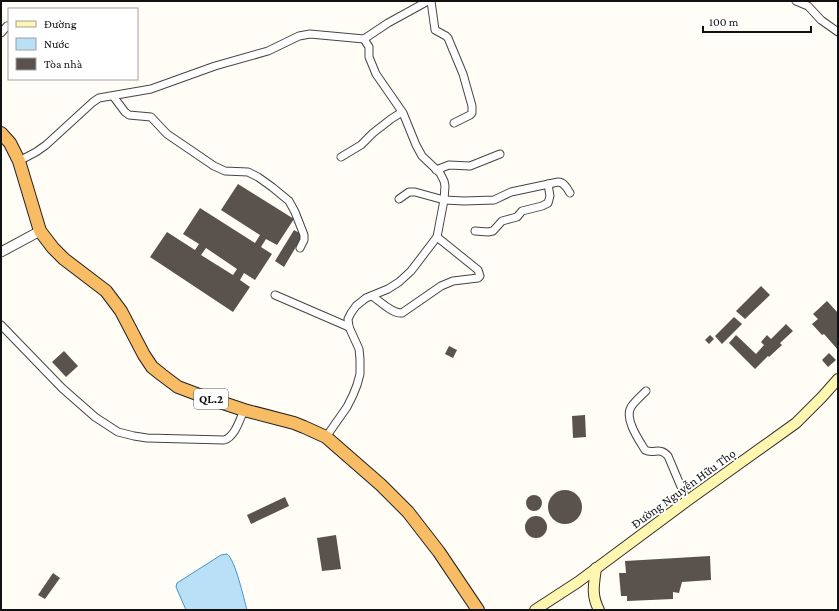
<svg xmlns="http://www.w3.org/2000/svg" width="839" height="611" font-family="'Crimson Pro',serif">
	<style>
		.water { fill: #b9e0f7; stroke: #3f96cf }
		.building { fill: #5a524d; fill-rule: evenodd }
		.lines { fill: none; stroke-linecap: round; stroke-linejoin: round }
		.minor-casing { stroke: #444; stroke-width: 9 }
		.tertiary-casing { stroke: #444; stroke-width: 11 }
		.secondary-casing { stroke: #333; stroke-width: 12 }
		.trunk-casing { stroke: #222; stroke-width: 14 }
		.minor { stroke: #fff; stroke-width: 7 }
		.tertiary { stroke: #fff; stroke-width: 9 }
		.secondary { stroke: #fff6b0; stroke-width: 10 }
		.trunk { stroke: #f7bc64; stroke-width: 12 }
		.labels { text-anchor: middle; stroke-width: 4; stroke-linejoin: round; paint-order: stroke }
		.shield { fill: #fff; stroke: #585858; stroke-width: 1 }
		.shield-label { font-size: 12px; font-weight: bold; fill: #111 }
		.street-label { font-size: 13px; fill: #111; stroke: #fff }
	</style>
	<rect width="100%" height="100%" fill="#fffdf5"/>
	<path class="water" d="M227 554C235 559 244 599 247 610H186L176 587 177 583 221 555Z"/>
	<g class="building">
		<path d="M238 184 294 219 277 245 266 239 261 247 272 254 255 280 244 273 240 280 250 287 233 312 150 257 167 232 195 250 199 244 183 234 200 208 255 243 260 235 221 210ZM206 248 237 269 233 275 201 255Z"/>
		<polygon points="294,230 303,235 284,267 275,261"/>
		<polygon points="761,286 770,295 745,319 736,311"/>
		<polygon points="827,301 838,313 838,350 824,334 822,335 812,324 818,319 813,314"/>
		<polygon points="734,317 742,324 722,344 715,336"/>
		<polygon points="786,324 793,331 780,343 782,345 769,357 768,356 755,369 729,343 736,335 756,354 764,345 761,342 767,335 771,339"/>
		<polygon points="710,335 714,339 709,344 705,340"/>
		<polygon points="449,346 457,350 453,358 445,354"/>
		<polygon points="64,351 78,366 66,377 52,362"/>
		<polygon points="829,353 836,360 828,367 822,360"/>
		<polygon points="585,415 586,437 573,438 572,416"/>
		<circle cx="565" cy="507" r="17"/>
		<circle cx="534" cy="503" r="8"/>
		<polygon points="285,497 289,506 251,524 247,515"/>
		<circle cx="536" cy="527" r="11"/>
		<polygon points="336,535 341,569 322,571 317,538"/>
		<polygon points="710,556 711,580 682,582 679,593 673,592 673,599 627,601 627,596 621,596 619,573 626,573 625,561"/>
		<polygon points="53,573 60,578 45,599 38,595"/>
	</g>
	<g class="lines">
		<defs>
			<g id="minor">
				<polyline points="431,1 435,30 446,36 448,38 463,74 472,106 472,113 470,115 454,123"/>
				<polyline points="796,1 808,6 821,20 838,32"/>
				<polyline points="1,33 7,26"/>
				<polyline points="113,96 125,112 129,115 151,117 167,134 214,166 225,171 248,172 258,177 272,187 289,201 295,212 304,235 304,240 300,248"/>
				<polyline points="341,157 361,145 373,133 391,119 402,112"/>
				<polyline points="19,161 36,152 46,145 93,102 99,98 151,89 215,66 268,51 299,36 310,34 364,39 388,23 428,1"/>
				<polyline points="436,170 449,165 470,166 500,154"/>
				<path d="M399 199 409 192H415L444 200 464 201 494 200 511 192 558 182C564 182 567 188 570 193"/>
				<polyline points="475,231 488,232 493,231 502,221 517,217 522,211 542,206 548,203 550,196 548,184"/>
				<polyline points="275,295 349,327"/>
				<path d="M372 296C380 301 392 314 402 313L441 286 453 281 478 278 480 276 478 270 437 237"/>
				<path d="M1 325 62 388 95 417 118 432 134 436 147 438 224 440C235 437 240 419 244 410"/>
				<path d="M646 391C641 396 635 401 631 407 624 419 639 440 645 450 654 455 659 446 668 456L687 501"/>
				<polyline points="326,437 347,407 353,395 357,385 360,374 360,359 359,349 349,327 348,319 351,313 356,306 366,298 388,289 399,282 411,271 437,237 444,200 445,186 444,181 440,173 422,156 416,145 403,113 376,74 369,57 369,47 364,39"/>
			</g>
			<polyline id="tertiary" points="1,252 40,231"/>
			<g id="secondary">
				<path d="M596 568C594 584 591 595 599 610"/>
				<polyline points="535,610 578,582 687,501 796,423 822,397 838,379"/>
			</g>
			<polyline id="trunk" points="1,133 10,143 19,161 40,231 53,248 64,259 106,291 121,311 144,355 152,367 162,375 178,387 202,396 244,410 294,423 304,427 326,437 381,485 408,512 439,552 478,610"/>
		</defs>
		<use href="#minor" class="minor-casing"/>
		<use href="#tertiary" class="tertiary-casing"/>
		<use href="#secondary" class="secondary-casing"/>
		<use href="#trunk" class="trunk-casing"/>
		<use href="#minor" class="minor"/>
		<use href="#tertiary" class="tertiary"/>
		<use href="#secondary" class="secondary"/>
		<use href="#trunk" class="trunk"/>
	</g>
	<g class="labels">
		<rect class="shield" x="194" y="389" width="34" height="20" rx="3"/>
		<g class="shield-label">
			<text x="211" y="403">QL.2</text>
		</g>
		<g class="street-label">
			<text transform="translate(683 488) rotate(-36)" y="5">Đường Nguyễn Hữu Thọ</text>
		</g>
	</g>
	<rect width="839" height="611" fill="none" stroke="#111111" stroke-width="4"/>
	<rect x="8" y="8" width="130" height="72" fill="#ffffff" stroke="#a0a0a0"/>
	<rect x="16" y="21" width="20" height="6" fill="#fff6b0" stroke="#a0a0a0"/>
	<text x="44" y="28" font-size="12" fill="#111111">Đường</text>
	<rect x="16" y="38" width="20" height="12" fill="#b9e0f7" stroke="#a0a0a0"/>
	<text x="44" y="48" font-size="12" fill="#111111">Nước</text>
	<rect x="16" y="58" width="20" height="12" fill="#5a524d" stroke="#a0a0a0"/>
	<text x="44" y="68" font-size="12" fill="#111111">Tòa nhà</text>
	<path d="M703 26v6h108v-6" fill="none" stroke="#111111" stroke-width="2"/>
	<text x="709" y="26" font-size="12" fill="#111111" stroke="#ffffff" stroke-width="3" paint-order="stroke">100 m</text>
</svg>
